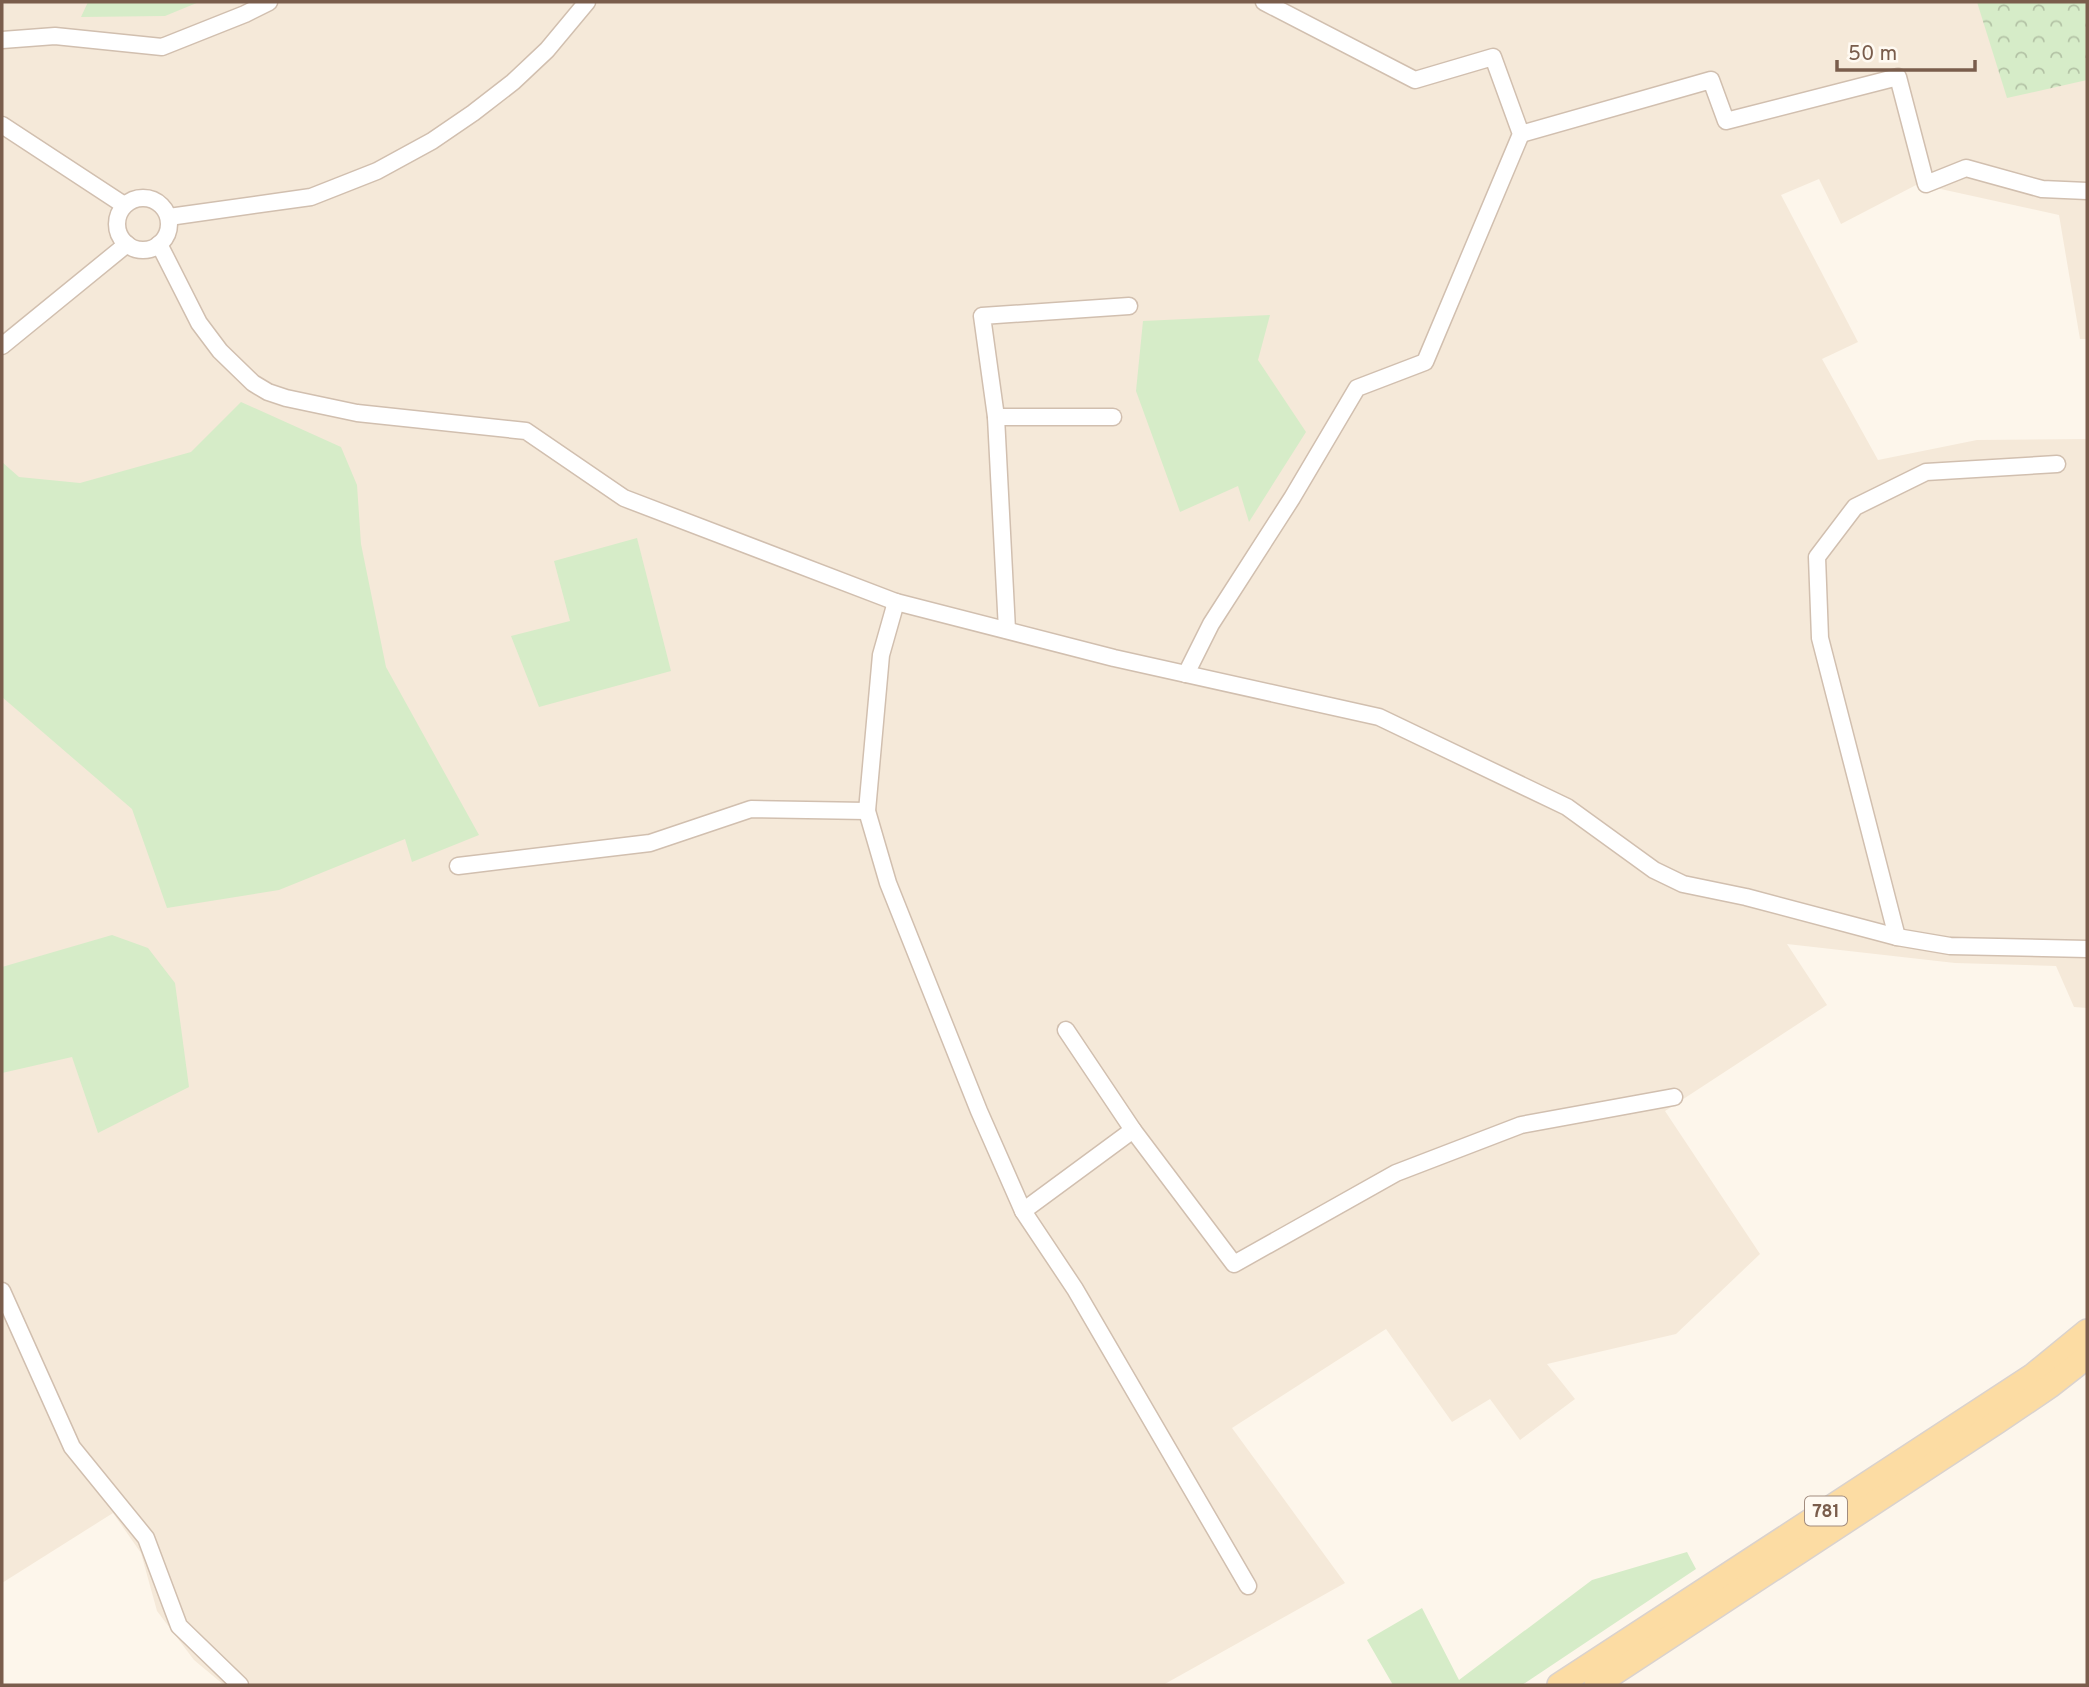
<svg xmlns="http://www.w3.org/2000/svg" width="2089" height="1687" font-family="Overpass,sans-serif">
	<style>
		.residential { fill: #f5e9d9 }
		.green { fill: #d6ecc8 }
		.forest { fill: url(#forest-crowns) }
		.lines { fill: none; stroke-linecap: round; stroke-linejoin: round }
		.minor-casing { stroke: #d1bfaf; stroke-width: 19 }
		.primary-casing { stroke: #dad2cd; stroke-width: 26 }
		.minor { stroke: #fff; stroke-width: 16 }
		.primary { stroke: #fcdca3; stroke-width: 23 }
		.labels { text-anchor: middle; stroke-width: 7; stroke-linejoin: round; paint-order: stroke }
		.shield { fill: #fffaf2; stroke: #a28c7e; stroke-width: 2 }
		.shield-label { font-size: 18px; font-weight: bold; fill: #7a5d4c }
	</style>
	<defs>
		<pattern id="forest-crowns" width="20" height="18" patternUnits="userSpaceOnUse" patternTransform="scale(1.75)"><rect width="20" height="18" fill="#d6ecc8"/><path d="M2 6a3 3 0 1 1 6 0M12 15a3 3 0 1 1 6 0" fill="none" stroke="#b3c2a5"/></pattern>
	</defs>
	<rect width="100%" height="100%" fill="#fdf6eb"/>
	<polygon class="residential" points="2,2 2087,2 2087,339 2080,339 2059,215 1918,184 1841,224 1819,179 1781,195 1858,342 1822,359 1878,460 1977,440 2087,439 2087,1008 2074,1007 2056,966 1955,963 1787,944 1827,1005 1665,1111 1760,1254 1676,1334 1547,1364 1575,1399 1520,1440 1490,1399 1452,1422 1386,1329 1232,1428 1345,1583 1163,1685 224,1685 194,1660 157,1611 141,1553 113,1513 2,1583"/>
	<g class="green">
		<polygon points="88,2 199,2 165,16 81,17"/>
		<polygon points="1270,315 1258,360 1306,432 1249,522 1238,486 1180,512 1136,391 1143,321"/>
		<polygon points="241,402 341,447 357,485 361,544 386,667 479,835 412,862 405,839 279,890 167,908 132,809 2,697 2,462 19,477 80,483 191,452"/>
		<polygon points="637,538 671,671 539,707 511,636 570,621 554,561"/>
		<polygon points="112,935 148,948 175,983 189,1087 98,1133 72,1057 2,1073 2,967"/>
		<polygon points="1687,1552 1696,1569 1522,1685 1393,1685 1367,1640 1422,1608 1459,1680 1592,1580"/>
	</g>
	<polygon class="forest" points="1977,2 2087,2 2087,80 2007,98"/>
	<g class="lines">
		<defs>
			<g id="minor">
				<polyline points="2,40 55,36 162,47 245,14 269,2"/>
				<polyline points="2,125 124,205"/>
				<polyline points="1521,134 1711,80 1726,121 1898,77 1926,184 1966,168 2042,189 2087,191"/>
				<circle cx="143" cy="224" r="26"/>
				<polyline points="169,217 311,197 377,171 432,141 473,113 513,82 547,50 587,2"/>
				<polyline points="159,244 199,323 220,351 253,383 268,392 286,398 357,413 526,431 624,498 896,602 1114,658 1379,717 1567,807 1654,870 1683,884 1746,897 1897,937 1950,946 2087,949"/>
				<polyline points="2,346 127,244"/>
				<polyline points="996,417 1113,417"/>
				<polyline points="896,602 881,655 867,811 888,883 979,1111 1023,1211 1075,1289 1248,1586"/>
				<polyline points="1007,630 996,417 982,316 1129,306"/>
				<polyline points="1186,674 1211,624 1292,498 1357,388 1425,362 1521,134 1493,57 1415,80 1264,2"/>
				<polyline points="458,866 650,843 751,809 867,811"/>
				<polyline points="1897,937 1820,638 1817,557 1855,507 1926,472 2057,464"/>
				<polyline points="1066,1030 1133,1130 1234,1264 1396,1173 1521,1125 1674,1097"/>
				<polyline points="1023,1211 1133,1130"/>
				<polyline points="2,1291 72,1447 146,1538 179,1626 240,1685"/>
			</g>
			<g id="primary">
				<polyline points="1559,1685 2032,1376 2087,1331"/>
				<polyline points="1596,1685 1997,1422 2050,1386 2087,1357"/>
			</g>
		</defs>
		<use href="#minor" class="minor-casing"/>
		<use href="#primary" class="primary-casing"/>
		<use href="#minor" class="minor"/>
		<use href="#primary" class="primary"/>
	</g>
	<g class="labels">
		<rect class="shield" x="1805" y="1496.5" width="42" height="29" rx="5"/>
		<g class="shield-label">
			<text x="1826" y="1517">781</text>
		</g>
	</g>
	<rect width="2089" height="1687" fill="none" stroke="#7a5d4c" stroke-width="7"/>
	<path d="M1837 60v10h138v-10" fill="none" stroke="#7a5d4c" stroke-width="3.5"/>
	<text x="1848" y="60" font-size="21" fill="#7a5d4c" stroke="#fffaf2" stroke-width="5" paint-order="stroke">50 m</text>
</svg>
